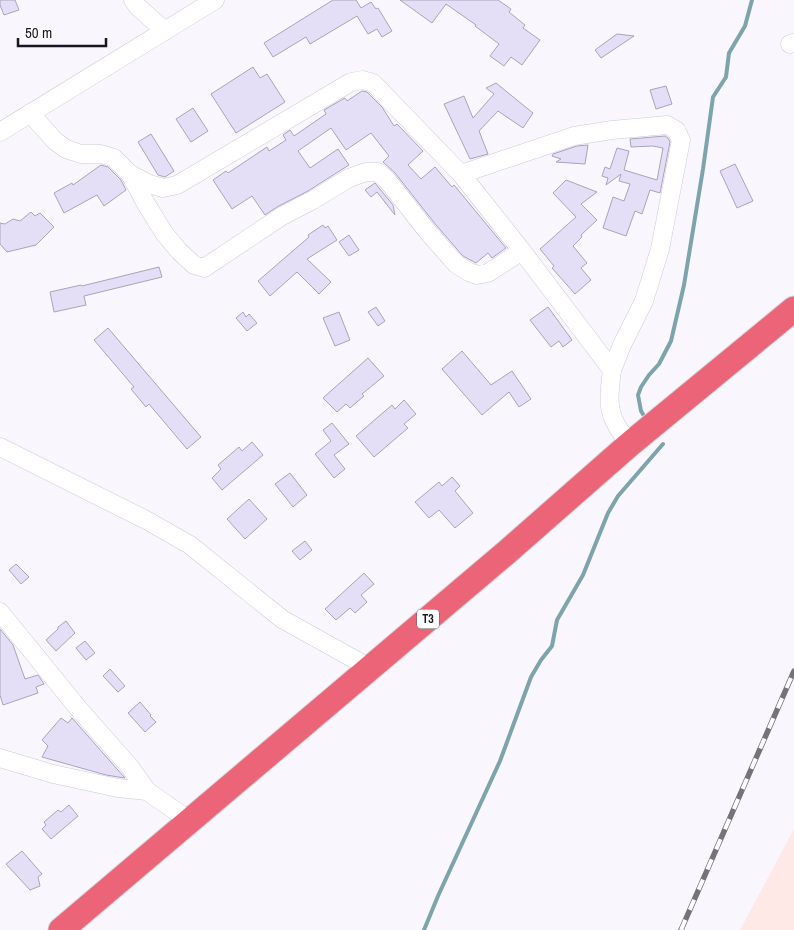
<svg xmlns="http://www.w3.org/2000/svg" width="794" height="930" font-family="'Archivo Narrow',sans-serif">
	<style>
		.education { fill: #fee9e6 }
		.lines { fill: none; stroke-linecap: round; stroke-linejoin: round }
		.stream { stroke: #7da4ac; stroke-width: 4 }
		.building { fill: #e4def7; stroke: #a9a3bb }
		.minor-casing { stroke: #cdc7df; stroke-width: 19 }
		.highway-casing { stroke: #d5d5d6; stroke-width: 27 }
		.minor { stroke: #fff; stroke-width: 18 }
		.highway { stroke: #ec6477; stroke-width: 25 }
		.rail-casing { stroke: #75737a; stroke-width: 5.5 }
		.rail { stroke: #fff; stroke-width: 4; stroke-dasharray: 11; stroke-linecap: butt }
		.labels { text-anchor: middle; stroke-width: 4; stroke-linejoin: round; paint-order: stroke }
		.shield { fill: #fff; stroke: #5d5c62; stroke-width: 1 }
		.shield-label { font-size: 12px; font-weight: bold; fill: #18161e }
	</style>
	<rect width="100%" height="100%" fill="#f9f7fd"/>
	<polygon class="education" points="794,829 794,930 740,930"/>
	<g class="lines">
		<g class="stream">
			<polyline points="646,419 641,411 638,395 641,387 649,375 659,364 671,341 684,285 703,169 713,97 726,77 729,53 745,26 752,0"/>
			<polyline points="424,930 438,896 500,761 531,677 541,660 552,646 557,620 583,575 608,513 618,496 663,444"/>
		</g>
	</g>
	<g class="building">
		<polygon points="0,0 15,0 19,10 4,15 0,5"/>
		<polygon points="333,0 356,0 361,8 371,2 376,9 378,8 392,31 382,37 377,29 368,34 357,16 310,44 306,37 273,57 264,43"/>
		<polygon points="400,0 498,0 511,9 509,12 525,25 523,28 540,40 522,65 511,57 504,66 490,56 499,44 475,26 476,25 446,4 432,23"/>
		<polygon points="617,34 634,36 601,58 595,50"/>
		<polygon points="253,67 260,78 267,74 285,102 236,133 211,94"/>
		<polygon points="496,83 533,113 523,128 498,111 479,131 488,154 470,159 444,104 464,96 473,118 494,94 486,88"/>
		<polygon points="666,86 672,104 656,109 650,90"/>
		<polygon points="362,91 367,92 382,107 394,126 397,124 423,151 408,165 421,179 435,167 452,187 454,185 506,248 492,258 488,253 476,263 463,256 436,225 395,173 383,162 389,156 371,133 346,150 331,128 298,151 310,168 338,149 349,165 308,191 277,207 265,215 252,196 232,209 213,180 226,171 228,173 267,147 269,151 286,140 283,135 290,130 294,136 326,114 324,110 345,98 347,101"/>
		<polygon points="193,108 208,131 191,142 176,119"/>
		<polygon points="151,134 174,171 165,177 158,175 138,142"/>
		<polygon points="665,136 668,138 670,142 660,193 650,190 642,214 635,211 626,236 603,228 613,197 624,201 630,184 619,181 621,174 606,185 608,178 602,176 605,167 610,169 617,148 629,151 624,170 657,180 663,148 653,146 631,147 630,139"/>
		<polygon points="588,145 585,164 556,162 561,159 552,156 553,154 577,146"/>
		<polygon points="735,164 753,201 737,208 720,171"/>
		<polygon points="101,165 108,167 121,180 126,190 104,206 97,195 64,213 54,193 72,183 73,185"/>
		<polygon points="566,180 597,192 581,204 597,220 581,235 582,237 573,246 587,263 581,268 591,280 575,294 552,268 554,266 540,249 576,217 553,193"/>
		<polygon points="375,183 393,205 395,215 377,192 371,197 365,190"/>
		<polygon points="31,212 35,216 40,213 54,227 36,245 7,252 0,244 0,223 5,224 13,219 20,221"/>
		<polygon points="323,225 325,228 328,226 337,240 307,259 331,282 319,294 297,272 270,296 258,281 309,237 308,235"/>
		<polygon points="349,235 359,250 349,256 339,242"/>
		<polygon points="159,267 162,277 84,296 86,305 54,312 50,292 81,285 82,286"/>
		<polygon points="376,307 385,321 378,326 368,312"/>
		<polygon points="548,307 572,340 563,347 559,341 551,347 530,320"/>
		<polygon points="243,312 246,317 249,314 257,323 247,331 236,318"/>
		<polygon points="339,312 350,340 335,346 323,318"/>
		<polygon points="108,328 201,437 187,449 149,404 146,407 131,389 134,387 94,340"/>
		<polygon points="462,351 491,385 512,371 531,399 519,407 509,392 482,415 442,369"/>
		<polygon points="368,358 384,376 362,394 364,396 350,408 346,404 337,412 323,398"/>
		<polygon points="404,400 416,414 404,424 408,428 374,457 356,436 392,405 395,409"/>
		<polygon points="332,423 349,444 334,455 345,469 334,478 315,454 331,441 323,430"/>
		<polygon points="252,442 263,455 222,490 212,478 221,469 218,465 239,447 242,451"/>
		<polygon points="290,473 307,495 293,507 275,484"/>
		<polygon points="452,477 460,486 455,491 473,513 455,528 439,510 429,518 415,502 439,482 442,486"/>
		<polygon points="249,499 267,519 245,539 227,519"/>
		<polygon points="305,541 312,550 300,560 292,551"/>
		<polygon points="16,564 29,577 21,584 9,570"/>
		<polygon points="364,573 374,584 361,595 367,602 355,613 350,608 336,620 325,609"/>
		<polygon points="66,621 75,633 56,651 46,640 58,629 58,627"/>
		<polygon points="0,629 13,645 25,679 38,675 44,684 36,687 38,693 3,705 0,695"/>
		<polygon points="85,641 95,653 86,660 76,648"/>
		<polygon points="110,669 125,686 118,692 103,676"/>
		<polygon points="140,702 151,715 150,716 156,722 145,732 128,713"/>
		<polygon points="61,718 68,723 72,718 125,778 106,775 42,757 48,746 42,740"/>
		<polygon points="69,805 78,816 51,839 42,829 46,825 44,822 58,810 61,812"/>
		<polygon points="22,851 42,874 38,877 40,886 30,890 6,864"/>
	</g>
	<g class="lines">
		<defs>
			<g id="minor">
				<polyline points="133,0 138,7 165,31"/>
				<polyline points="790,44 794,43"/>
				<path d="M30 113 55 141 66 149 81 154H101L114 158 130 174 149 184 163 188 177 185 351 82 363 80 373 83 461 174 522 251 612 370C610 388 606 407 616 424 619 431 625 437 630 444"/>
				<polyline points="0,132 215,0"/>
				<polyline points="130,174 145,202 164,233 179,251 194,265 204,268 282,216 313,200 349,178 366,172 378,172 387,180 428,232 456,264 469,272 477,275 488,273 522,251"/>
				<polyline points="461,174 574,136 612,130 667,125 676,130 681,140 660,249 644,301 622,345 612,370"/>
				<polyline points="0,447 148,521 190,545 282,619 370,668"/>
				<polyline points="0,612 78,708 130,767 147,791 190,821"/>
				<polyline points="0,758 53,774 118,788 147,791"/>
			</g>
			<polyline id="highway" points="61,930 507,552 630,444 794,309"/>
		</defs>
		<use href="#minor" class="minor-casing"/>
		<use href="#highway" class="highway-casing"/>
		<use href="#minor" class="minor"/>
		<use href="#highway" class="highway"/>
		<defs>
			<polyline id="rail" points="681,930 794,671"/>
		</defs>
		<use href="#rail" class="rail-casing"/>
		<use href="#rail" class="rail"/>
	</g>
	<g class="labels">
		<rect class="shield" x="417" y="609.5" width="22" height="19" rx="4"/>
		<g class="shield-label">
			<text x="428" y="623">T3</text>
		</g>
	</g>
	<path d="M18 38v8h88v-8" fill="none" stroke="#18161e" stroke-width="2.5"/>
	<text x="25" y="38" font-size="15" fill="#18161e" stroke="#ffffff" stroke-width="4" paint-order="stroke">50 m</text>
</svg>
